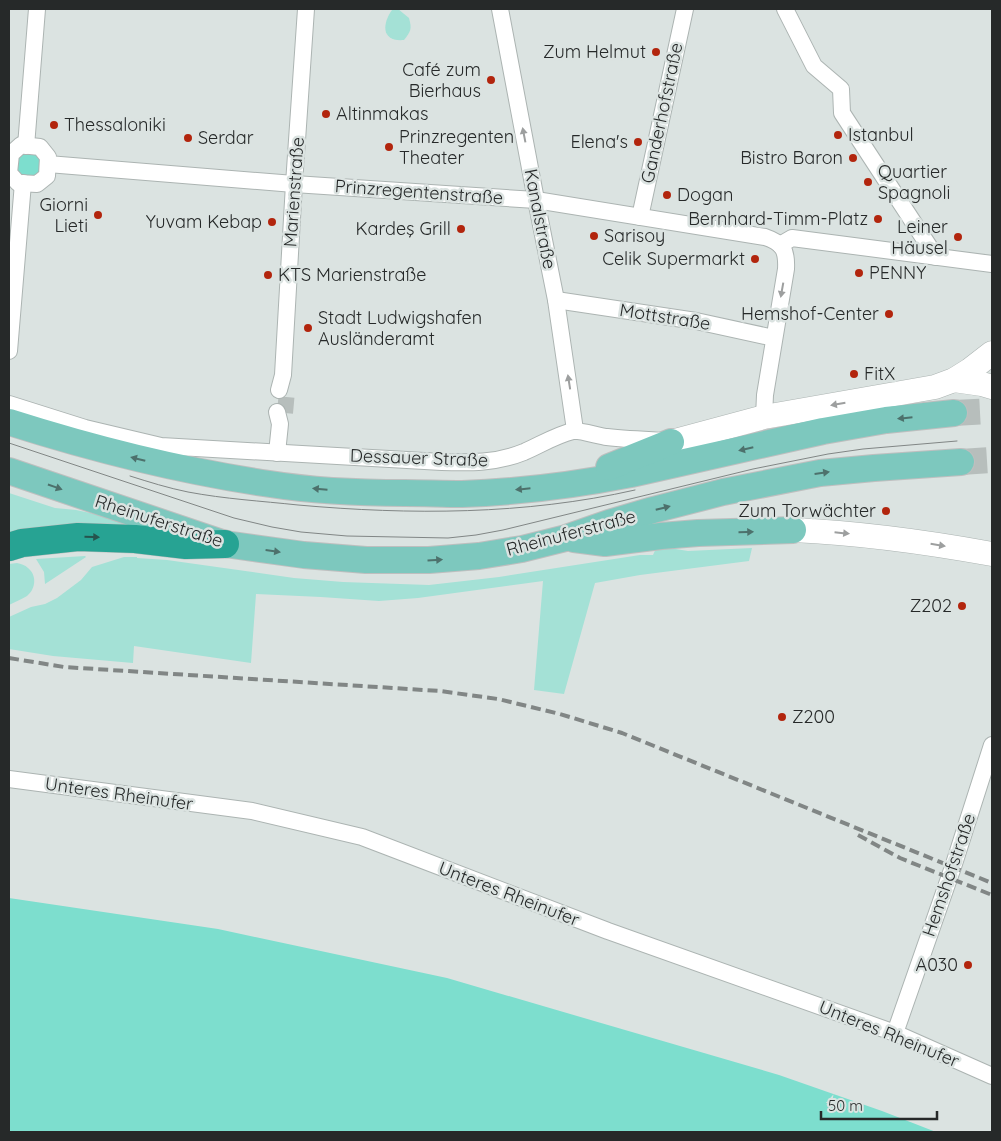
<svg xmlns="http://www.w3.org/2000/svg" width="1001" height="1141" font-family="Quicksand,sans-serif">
	<style>
		.green { fill: #a4e1d6 }
		.water { fill: #7ddece }
		.lines { fill: none; stroke-linecap: round; stroke-linejoin: round }
		.street-tunnel { stroke: #b7bebc; stroke-width: 16; stroke-dasharray: 16 8; stroke-linecap: butt }
		.primary-tunnel { stroke: #b7bebc; stroke-width: 26; stroke-dasharray: 26 13; stroke-linecap: butt }
		.street-casing { stroke: #acb4b2; stroke-width: 18 }
		.secondary-casing { stroke: #acb4b2; stroke-width: 25 }
		.primary-casing { stroke: #bebfbf; stroke-width: 28 }
		.highway-casing { stroke: #bebfbf; stroke-width: 29 }
		.street { stroke: #fff; stroke-width: 16 }
		.secondary { stroke: #fff; stroke-width: 24 }
		.primary { stroke: #7dc8be; stroke-width: 26 }
		.highway { stroke: #27a393; stroke-width: 28 }
		.tram { stroke: #818685; stroke-width: 1 }
		.rail { stroke: #818685; stroke-width: 4; stroke-dasharray: 10 5; stroke-linecap: butt }
		.oneway { fill: #9d9f9f }
		.oneway2 { fill: #4d716c }
		.oneway3 { fill: #26544e }
		.poi-dot { fill: #b2250d; stroke: #dbe3e1; stroke-width: 2 }
		.labels { text-anchor: middle; stroke-width: 5; stroke-linejoin: round; paint-order: stroke }
		.poi-label { font-size: 18px; fill: #262929; stroke: #dbe3e1; text-anchor: end }
		.street-label { font-size: 18px; fill: #262929; stroke: #dbe3e1 }
	</style>
	<rect width="100%" height="100%" fill="#dbe3e1"/>
	<g class="green">
		<path d="M398 9 409 18C412 29 411 31 404 40 381 42 382 24 392 10Z"/>
		<polygon points="9,493 55,508 76,510 95,514 139,526 9,538"/>
		<polygon points="657,546 688,551 752,548 749,561 640,575 595,583 564,694 534,690 543,581 418,598 379,601 321,597 256,594 251,663 134,646 133,663 53,656 9,649 9,617 31,607 45,604 57,598 81,580 92,567 124,557 137,557 137,558 167,560 294,578 343,582 429,585 499,577 640,555 653,555"/>
		<polygon points="85,556 86,557 45,584 44,572 36,559"/>
		<path d="M17 563C21 564 25 565 28 568 37 575 36 589 27 596 22 599 15 602 9 605V564Z"/>
	</g>
	<g class="water">
		<polygon points="23,150 36,151 44,161 43,173 34,182 13,172 14,159"/>
		<polygon points="9,898 218,929 447,978 779,1075 882,1111 936,1132 9,1132"/>
	</g>
	<g class="lines">
		<polyline class="street-tunnel" points="285,413 287,391"/>
		<g class="primary-tunnel">
			<polyline points="954,413 992,411"/>
			<polyline points="961,462 992,460"/>
		</g>
		<defs>
			<g id="street">
				<polyline points="500,9 536,200 556,300 575,430"/>
				<polyline points="785,9 814,66 841,89 842,113 936,257"/>
				<polygon points="21,145 40,147 48,157 47,176 37,184 18,183 9,173 11,154"/>
				<polyline points="26,146 37,9"/>
				<path d="M48 164 294 184 536 200 765 237C783 243 787 250 786 269L765 395 764 417"/>
				<polyline points="640,217 685,9"/>
				<polyline points="780,245 792,238 992,264"/>
				<polyline points="556,300 696,321 774,338"/>
				<polyline points="9,351 23,183"/>
				<polyline points="279,390 283,375 294,184 306,9"/>
				<path d="M9 404 85 428 161 446 442 462C470 463 497 463 524 452 540 445 556 435 573 431 579 430 599 436 607 437 625 439 645 440 664 441"/>
				<polyline points="277,412 280,424 277,453"/>
				<polyline points="9,779 252,811 362,837 608,931 895,1033 992,1076"/>
				<polyline points="895,1033 953,867 992,745"/>
			</g>
			<g id="secondary">
				<polyline points="954,380 982,384 992,387"/>
				<polyline points="671,442 764,417 935,387 954,380 970,370 992,353"/>
				<path d="M793 530C860 533 926 542 992 554"/>
			</g>
			<g id="primary">
				<path d="M9 422C94 449 181 471 270 484 314 491 360 493 405 493 424 493 443 494 462 494 519 492 575 485 631 474L823 431 886 420 954 413"/>
				<polyline points="609,467 671,442"/>
				<polyline points="9,471 225,544 304,555 366,560 429,560 479,556 522,549 566,538 609,523 653,510 723,492 820,473 874,468 961,462"/>
				<polyline points="574,539 605,543 661,536 698,533 793,530"/>
			</g>
			<polyline id="highway" points="9,547 22,543 78,537 135,539 186,545 225,544"/>
		</defs>
		<use href="#street" class="street-casing"/>
		<use href="#secondary" class="secondary-casing"/>
		<use href="#primary" class="primary-casing"/>
		<use href="#highway" class="highway-casing"/>
		<use href="#street" class="street"/>
		<use href="#secondary" class="secondary"/>
		<use href="#primary" class="primary"/>
		<use href="#highway" class="highway"/>
		<g class="tram">
			<polyline points="9,443 234,518 272,527 301,532 347,536 448,538 476,535 503,530 753,469 828,454 863,449 957,441"/>
			<path d="M130 476C149 482 168 488 188 492 225 499 261 501 298 505 410 515 525 515 635 490"/>
		</g>
		<g class="rail">
			<polyline points="9,658 64,667 440,691 498,699 560,714 622,733 992,883"/>
			<polyline points="858,835 900,858 992,895"/>
		</g>
	</g>
	<defs><path id="oneway-solid" d="M-6-.8H1V-3.2L6.5 0L1 3.2V.8H-6Z" transform="scale(1.25)"/></defs>
	<g class="oneway">
		<use href="#oneway-solid" transform="translate(524 135) rotate(-101)"/>
		<use href="#oneway-solid" transform="translate(782 290) rotate(100)"/>
		<use href="#oneway-solid" transform="translate(569 382) rotate(-99)"/>
		<use href="#oneway-solid" transform="translate(838 404) rotate(170)"/>
		<use href="#oneway-solid" transform="translate(842 533) rotate(6)"/>
		<use href="#oneway-solid" transform="translate(938 545) rotate(9)"/>
	</g>
	<g class="oneway2">
		<use href="#oneway-solid" transform="translate(905 418) rotate(174)"/>
		<use href="#oneway-solid" transform="translate(746 449) rotate(167)"/>
		<use href="#oneway-solid" transform="translate(138 459) rotate(-166)"/>
		<use href="#oneway-solid" transform="translate(822 473) rotate(-8)"/>
		<use href="#oneway-solid" transform="translate(55 487) rotate(19)"/>
		<use href="#oneway-solid" transform="translate(320 489) rotate(-175)"/>
		<use href="#oneway-solid" transform="translate(523 489) rotate(174)"/>
		<use href="#oneway-solid" transform="translate(663 508) rotate(-14)"/>
		<use href="#oneway-solid" transform="translate(746 532) rotate(-2)"/>
		<use href="#oneway-solid" transform="translate(273 551) rotate(8)"/>
		<use href="#oneway-solid" transform="translate(435 560) rotate(-4)"/>
	</g>
	<use class="oneway3" href="#oneway-solid" transform="translate(92 537) rotate(2)"/>
	<g class="poi-dot">
		<circle cx="656" cy="52" r="5"/>
		<circle cx="491" cy="80" r="5"/>
		<circle cx="326" cy="114" r="5"/>
		<circle cx="54" cy="125" r="5"/>
		<circle cx="838" cy="135" r="5"/>
		<circle cx="188" cy="138" r="5"/>
		<circle cx="638" cy="142" r="5"/>
		<circle cx="389" cy="147" r="5"/>
		<circle cx="853" cy="158" r="5"/>
		<circle cx="868" cy="182" r="5"/>
		<circle cx="667" cy="195" r="5"/>
		<circle cx="98" cy="215" r="5"/>
		<circle cx="878" cy="219" r="5"/>
		<circle cx="272" cy="222" r="5"/>
		<circle cx="461" cy="229" r="5"/>
		<circle cx="594" cy="236" r="5"/>
		<circle cx="958" cy="237" r="5"/>
		<circle cx="755" cy="259" r="5"/>
		<circle cx="859" cy="273" r="5"/>
		<circle cx="268" cy="275" r="5"/>
		<circle cx="889" cy="314" r="5"/>
		<circle cx="308" cy="328" r="5"/>
		<circle cx="854" cy="374" r="5"/>
		<circle cx="886" cy="511" r="5"/>
		<circle cx="962" cy="606" r="5"/>
		<circle cx="782" cy="717" r="5"/>
		<circle cx="968" cy="965" r="5"/>
	</g>
	<g class="labels">
		<g class="poi-label">
			<text x="646" y="58">Zum Helmut</text>
			<text x="481" y="76">Café zum<tspan x="481" dy="21">Bierhaus</tspan></text>
			<text x="336" y="120" text-anchor="start">Altinmakas</text>
			<text x="64" y="131" text-anchor="start">Thessaloniki</text>
			<text x="848" y="141" text-anchor="start">Istanbul</text>
			<text x="399" y="143" text-anchor="start">Prinzregenten<tspan x="399" dy="21">Theater</tspan></text>
			<text x="198" y="144" text-anchor="start">Serdar</text>
			<text x="628" y="148">Elena's</text>
			<text x="843" y="164">Bistro Baron</text>
			<text x="878" y="178" text-anchor="start">Quartier<tspan x="878" dy="21">Spagnoli</tspan></text>
			<text x="677" y="201" text-anchor="start">Dogan</text>
			<text x="88" y="211">Giorni<tspan x="88" dy="21">Lieti</tspan></text>
			<text x="868" y="225">Bernhard-Timm-Platz</text>
			<text x="262" y="228">Yuvam Kebap</text>
			<text x="948" y="233">Leiner<tspan x="948" dy="21">Häusel</tspan></text>
			<text x="451" y="235">Kardeş Grill</text>
			<text x="604" y="242" text-anchor="start">Sarisoy</text>
			<text x="745" y="265">Celik Supermarkt</text>
			<text x="869" y="279" text-anchor="start">PENNY</text>
			<text x="278" y="281" text-anchor="start">KTS Marienstraße</text>
			<text x="879" y="320">Hemshof-Center</text>
			<text x="318" y="324" text-anchor="start">Stadt Ludwigshafen<tspan x="318" dy="21">Ausländeramt</tspan></text>
			<text x="864" y="380" text-anchor="start">FitX</text>
			<text x="876" y="517">Zum Torwächter</text>
			<text x="952" y="612">Z202</text>
			<text x="792" y="723" text-anchor="start">Z200</text>
			<text x="958" y="971">A030</text>
		</g>
		<g class="street-label">
			<text transform="translate(662 113) rotate(-78)" y="6">Ganderhofstraße</text>
			<text transform="translate(294 192) rotate(-86)" y="6">Marienstraße</text>
			<text transform="translate(419 192) rotate(4)" y="6">Prinzregentenstraße</text>
			<text transform="translate(540 219) rotate(79)" y="6">Kanalstraße</text>
			<text transform="translate(665 317) rotate(9)" y="6">Mottstraße</text>
			<text transform="translate(419 458) rotate(2)" y="6">Dessauer Straße</text>
			<text transform="translate(159 521) rotate(18)" y="6">Rheinuferstraße</text>
			<text transform="translate(571 533) rotate(-15)" y="6">Rheinuferstraße</text>
			<text transform="translate(119 794) rotate(8)" y="6">Unteres Rheinufer</text>
			<text transform="translate(949 875) rotate(-71)" y="6">Hemshofstraße</text>
			<text transform="translate(509 894) rotate(21)" y="6">Unteres Rheinufer</text>
			<text transform="translate(889 1034) rotate(22)" y="6">Unteres Rheinufer</text>
		</g>
	</g>
	<rect width="1001" height="1141" fill="none" stroke="#262929" stroke-width="20"/>
	<path d="M821 1111v8h116v-8" fill="none" stroke="#262929" stroke-width="2.5"/>
	<text x="828" y="1111" font-size="15" fill="#262929" stroke="#dbe3e1" stroke-width="4" paint-order="stroke">50 m</text>
</svg>
